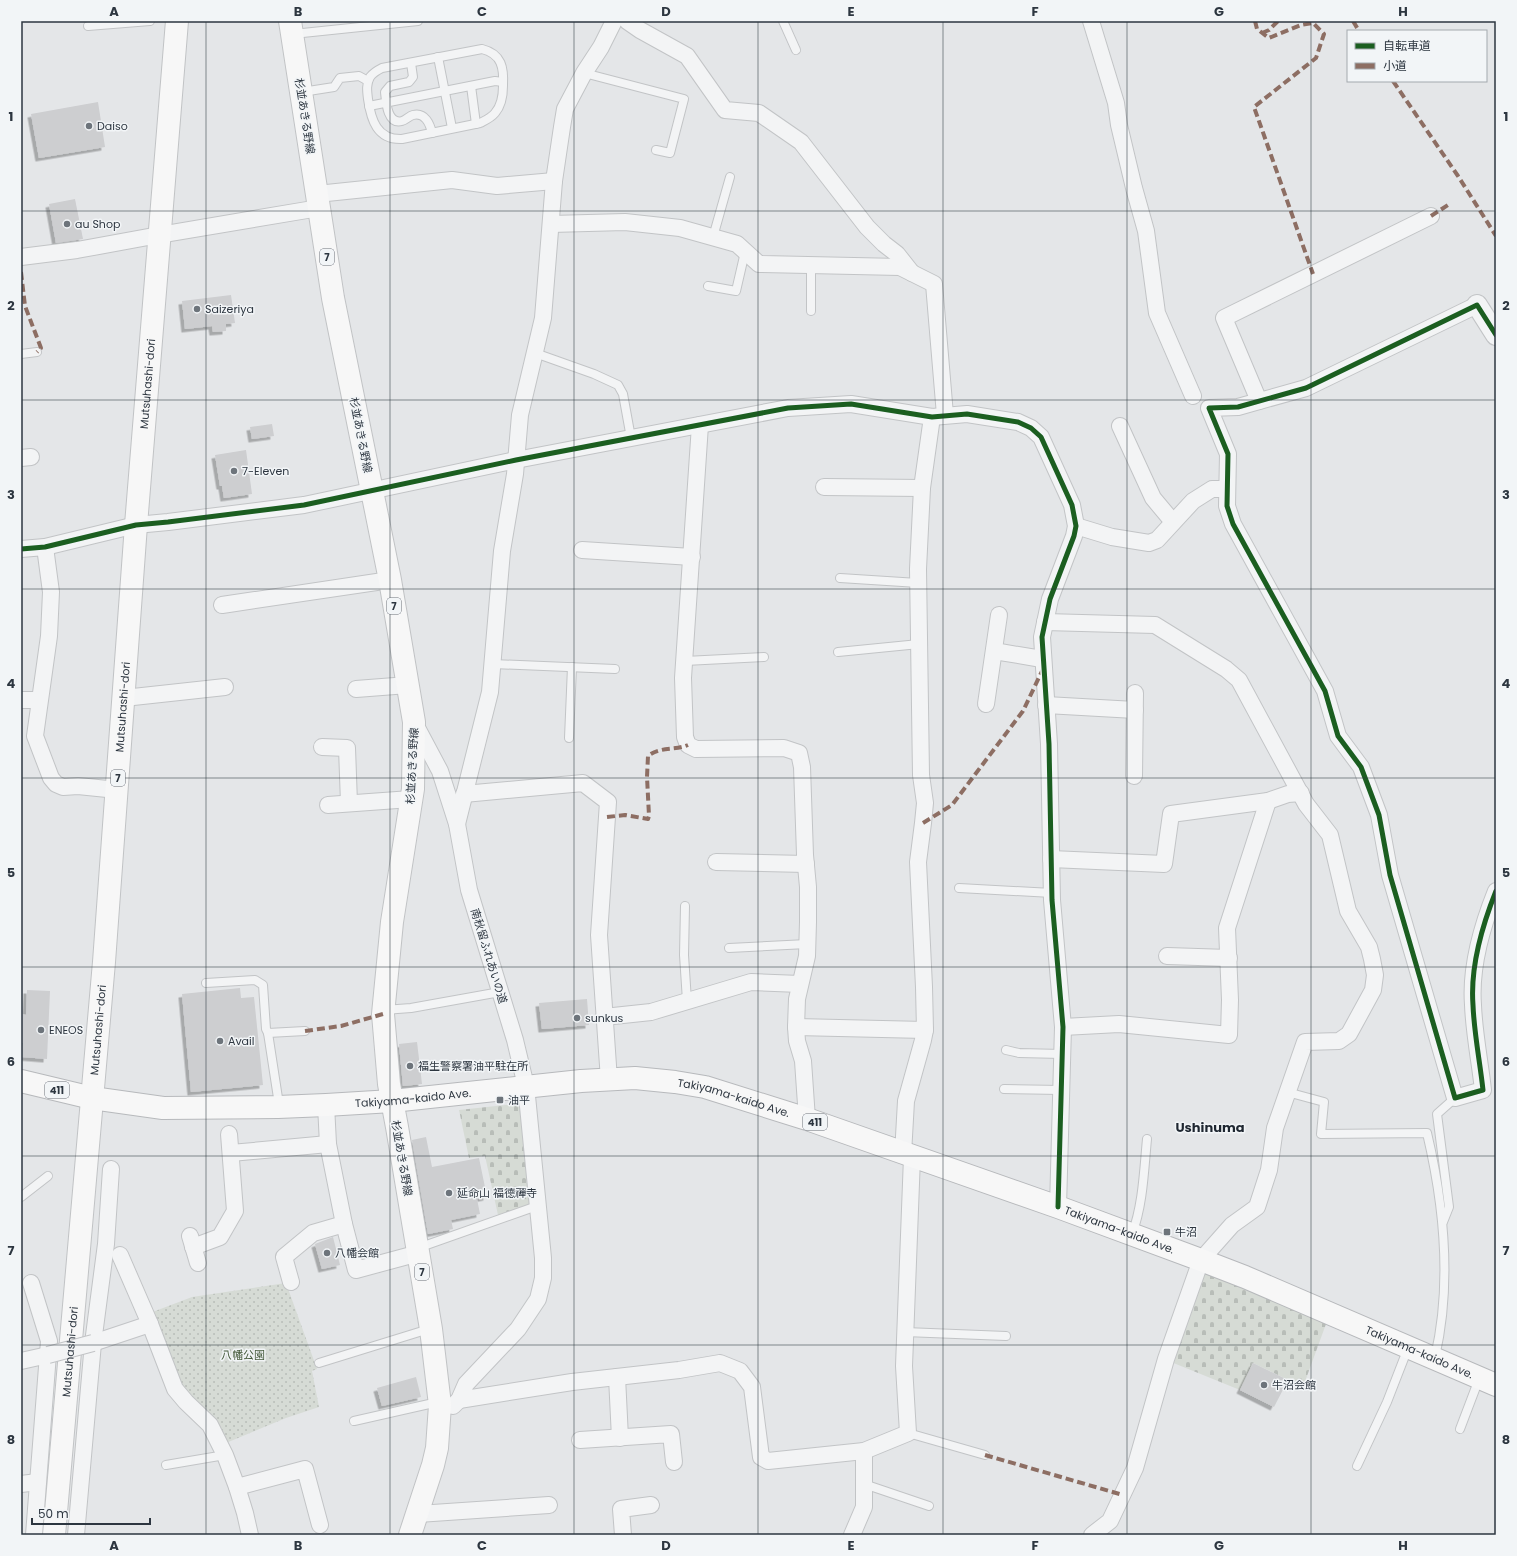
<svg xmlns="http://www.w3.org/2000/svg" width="1517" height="1556" font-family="Poppins,'Noto Sans JP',sans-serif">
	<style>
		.cemetery { fill: url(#cemetery-stones) }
		.park { fill: url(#park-dots) }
		.building { fill: #cdced0; filter: url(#shadow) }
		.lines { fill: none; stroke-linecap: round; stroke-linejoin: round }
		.service-casing { stroke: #c2c4c6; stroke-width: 10 }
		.minor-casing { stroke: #c2c4c6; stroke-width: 18 }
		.tertiary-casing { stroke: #c2c4c6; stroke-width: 22 }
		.primary-casing { stroke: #c1c3c5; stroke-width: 24 }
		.trunk-casing { stroke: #b7b9bc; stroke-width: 24 }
		.service { stroke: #f3f4f5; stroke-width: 8 }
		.minor { stroke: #f3f4f5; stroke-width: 16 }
		.tertiary { stroke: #f3f4f5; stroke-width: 20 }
		.primary { stroke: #f7f7f7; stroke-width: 22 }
		.trunk { stroke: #f7f7f7; stroke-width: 22 }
		.minor-bridge-casing { stroke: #c2c4c6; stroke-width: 18; stroke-linecap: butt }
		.minor-bridge { stroke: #f3f4f5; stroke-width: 16 }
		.quiet { stroke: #8d6e63; stroke-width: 4; stroke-dasharray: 8 4; stroke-linecap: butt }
		.cycleway-casing { stroke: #f2f5f7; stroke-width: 8 }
		.cycleway { stroke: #1b5e20; stroke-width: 5 }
		.grid { fill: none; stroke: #2d3640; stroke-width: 1; stroke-opacity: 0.55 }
		.poi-dot { fill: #6d747b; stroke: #f2f5f7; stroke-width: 1.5 }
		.labels { text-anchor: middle; stroke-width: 3; stroke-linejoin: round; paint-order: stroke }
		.shield { fill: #f2f5f7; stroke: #686f77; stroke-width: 1 }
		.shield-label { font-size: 10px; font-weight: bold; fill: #2d3640 }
		.street-label { font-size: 11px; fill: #2d3640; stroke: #f2f5f7 }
		.poi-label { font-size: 11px; fill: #2d3640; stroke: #f2f5f7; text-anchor: start }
		.park-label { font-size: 11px; fill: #455a3b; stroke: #f2f5f7 }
		.quarter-label { font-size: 13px; font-weight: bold; fill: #1f2731; stroke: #f2f5f7 }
		.neatline { fill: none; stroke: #2d3640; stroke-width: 1.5 }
		.grid-label { font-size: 13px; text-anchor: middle; font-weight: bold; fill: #2d3640 }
	</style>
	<defs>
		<pattern id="cemetery-stones" width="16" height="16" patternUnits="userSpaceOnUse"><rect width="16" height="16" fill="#d6dbd5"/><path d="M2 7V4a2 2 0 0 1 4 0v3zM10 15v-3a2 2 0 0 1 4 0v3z" fill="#b8bdb8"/></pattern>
		<pattern id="park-dots" width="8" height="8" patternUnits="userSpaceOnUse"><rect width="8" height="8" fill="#d6dbd5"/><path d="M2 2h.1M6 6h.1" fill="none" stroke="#b8bdb8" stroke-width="1.8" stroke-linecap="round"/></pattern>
		<filter id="shadow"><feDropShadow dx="-3.5" dy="3.5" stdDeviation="0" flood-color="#0004"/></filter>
	</defs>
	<rect width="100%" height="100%" fill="#e4e6e8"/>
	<g class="cemetery">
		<polygon points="524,1103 534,1203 498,1215 485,1156 469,1158 459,1110"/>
		<polygon points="1203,1271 1326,1324 1303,1387 1253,1363 1240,1390 1171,1362"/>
	</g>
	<polygon class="park" points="286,1283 317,1369 312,1371 319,1407 286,1418 226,1443 180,1384 150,1313 192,1297"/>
	<g class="building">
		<polygon points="98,102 105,147 39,158 31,114"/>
		<polygon points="75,199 83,239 56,243 49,204"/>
		<polygon points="231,295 235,323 226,324 226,331 213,332 212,326 185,329 182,301"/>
		<polygon points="272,424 274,436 252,439 250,427"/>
		<polygon points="246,450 252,494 224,498 222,486 220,486 215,455"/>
		<polygon points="240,988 241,998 254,997 263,1085 191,1092 182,994"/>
		<polygon points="27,990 50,991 47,1059 22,1057 23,1043 21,1043 21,1014 26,1015"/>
		<polygon points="587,999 589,1025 542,1029 539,1003"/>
		<polygon points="417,1042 422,1084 403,1086 399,1044"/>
		<polygon points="426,1137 432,1167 479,1158 487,1197 477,1199 480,1214 451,1220 453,1229 428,1234 412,1140"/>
		<polygon points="333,1237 340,1265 322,1269 315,1244"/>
		<polygon points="1253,1363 1288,1380 1274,1407 1240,1390"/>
		<polygon points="416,1377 421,1397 382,1406 377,1388"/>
	</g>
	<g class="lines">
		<defs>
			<g id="service">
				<polyline points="783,21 796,50"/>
				<polyline points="88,26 150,21"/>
				<polyline points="293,34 418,21"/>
				<path d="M482 49C502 54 504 68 503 86 503 95 502 105 495 113 491 118 486 120 480 123L402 139C377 140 371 120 368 99 367 91 366 84 370 77 373 73 378 70 382 68Z"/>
				<polyline points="438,57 452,128"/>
				<path d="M411 63 413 77 409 82 390 86 385 92C386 101 387 125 402 121 406 120 409 116 413 115 425 112 430 124 432 133"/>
				<polyline points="584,73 684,99 670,153 656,150"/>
				<polyline points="471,86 476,124"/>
				<polyline points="302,92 334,87 340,78 359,76 368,81"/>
				<polyline points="369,106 495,81 503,82"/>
				<polyline points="713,237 730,177"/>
				<polyline points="708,286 736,291 745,252"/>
				<polyline points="811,311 811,265"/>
				<polyline points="535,353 594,374 618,385 623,394 631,438"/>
				<polyline points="21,354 37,352"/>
				<polyline points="840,578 918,583"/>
				<polyline points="838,652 919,644"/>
				<polyline points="685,661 764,657"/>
				<polyline points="493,664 615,669"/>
				<polyline points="569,738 572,667"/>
				<polyline points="959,888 1052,893"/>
				<polyline points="685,906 684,955 687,1001"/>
				<polyline points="729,948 807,944"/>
				<polyline points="206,983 255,980 263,985 266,1029 268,1033 278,1098 278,1107"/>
				<polyline points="384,1010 411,1008 500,992"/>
				<polyline points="268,1033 305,1031"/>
				<polyline points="1006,1050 1019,1053 1062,1054"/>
				<polyline points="1004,1089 1061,1090"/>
				<path d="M1287 1092 1324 1102 1321 1134 1427 1133C1444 1205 1452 1284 1435 1357"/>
				<polyline points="21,1197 48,1176"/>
				<polyline points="1443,1222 1449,1207 1437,1114 1455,1098"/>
				<path d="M1132 1234C1143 1205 1144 1170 1147 1139"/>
				<polyline points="418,1248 537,1206"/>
				<polyline points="905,1332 1006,1336"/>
				<polyline points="319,1363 429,1329"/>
				<polyline points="354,1421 438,1402"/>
				<polyline points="1460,1429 1479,1379"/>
				<polyline points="908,1433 985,1455"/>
				<polyline points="166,1465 225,1455"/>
				<polyline points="1357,1466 1387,1402 1408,1348"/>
				<polyline points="864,1484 929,1506"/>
			</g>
			<g id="minor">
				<polyline points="627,21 640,30 687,56 725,110 759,113 801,142 867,227 884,244 897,254 912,273"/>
				<polyline points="1091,21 1116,103 1119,125 1134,188 1146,231 1157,313 1193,396"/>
				<polyline points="317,194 452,180 497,186 554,181"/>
				<polyline points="551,224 625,222 680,228 737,244 759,264 900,267 934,284 945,415"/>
				<polyline points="21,257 77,250 159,235 319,208"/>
				<path d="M1477 305 1306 388 1238 407 1209 408 1228 454 1227 506 1233 524 1325 691 1338 736 1361 767 1379 815 1390 875 1455 1098 1483 1090C1480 1062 1474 1033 1473 1005 1470 966 1482 926 1496 891"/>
				<polyline points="1259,401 1224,318 1431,216"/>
				<polyline points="700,425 683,678 685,737 688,745 696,749 784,748 799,753 802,767 805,855 808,887 808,922 807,956 797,999 796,1027 797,1041 803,1061 807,1119"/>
				<polyline points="1120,426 1153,498 1173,522"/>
				<polyline points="21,458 31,457"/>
				<polyline points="824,487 922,488"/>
				<polyline points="1076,526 1112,537 1149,543 1157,540 1193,501 1212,489 1227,489"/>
				<polyline points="45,547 51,592 49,636 35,736 51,778 56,784 63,787 78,786 117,790"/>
				<polyline points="21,549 45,547 136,525 168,522 304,505 516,460 788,408 851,404 932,417 967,414 1018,422 1031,428 1041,437 1072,505 1076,526 1074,536 1050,599 1042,637 1049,744 1052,900 1063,1027 1058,1207"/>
				<polyline points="582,550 692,557"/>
				<polyline points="222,605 390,580"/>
				<polyline points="1045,622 1155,625 1226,669 1239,680 1306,804 1330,835 1348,911 1369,947 1372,959 1375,975 1373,990 1349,1034 1339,1041 1305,1042 1275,1128 1269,1170 1257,1207 1232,1225 1201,1260 1166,1359 1135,1468 1110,1521 1092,1535"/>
				<polyline points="994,651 1042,659"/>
				<polyline points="356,689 408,685"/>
				<polyline points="124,698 225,687"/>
				<polyline points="21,700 39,700"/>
				<polyline points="986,704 999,615"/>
				<polyline points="1046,705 1135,710"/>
				<polyline points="415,724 440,771 457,824 469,890 515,1040 526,1086 543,1258 543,1278 538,1299 518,1329 466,1384 459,1400 453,1406"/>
				<polyline points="322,747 347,748 349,803"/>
				<polyline points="1134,776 1135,693"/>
				<polyline points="464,794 583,783 608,802 599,935 609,1080"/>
				<polyline points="328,805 411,799"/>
				<polyline points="457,824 490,692 502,551 515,474 520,415 543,318 554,181 562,127 565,109 584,73 601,47 614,21"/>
				<polyline points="1051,859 1164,864 1171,814 1268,801 1288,794 1301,793"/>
				<polyline points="716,862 806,864"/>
				<polyline points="1167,956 1229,958"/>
				<polyline points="604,1017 651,1012 751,982 800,984"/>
				<polyline points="796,1027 925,1030"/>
				<polyline points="1063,1027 1119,1024 1229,1035 1230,1000 1227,928 1268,801"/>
				<polyline points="326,1105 328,1144 344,1224 356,1270 419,1253"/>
				<polyline points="231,1153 328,1144"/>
				<polyline points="903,1154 906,1101 923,1040 925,1030 924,987 918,862 923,823 925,803 921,775 918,569 922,488 932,417"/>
				<polyline points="190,1236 198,1263"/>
				<polyline points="193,1247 220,1237 235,1211 229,1134"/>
				<polyline points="120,1255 150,1324"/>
				<polyline points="291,1282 284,1257 313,1233 344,1224"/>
				<polyline points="31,1283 49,1341 34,1535"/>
				<polyline points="93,1343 150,1324 175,1389 186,1402 210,1425 225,1455 237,1487 245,1513 250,1535"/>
				<polyline points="21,1361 48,1355"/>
				<polyline points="617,1377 620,1438"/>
				<polyline points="459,1400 572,1382 679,1370 720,1363 740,1371 752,1387 761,1457 768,1461 864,1451 908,1433 904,1366 912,1157"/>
				<polyline points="580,1440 671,1434 674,1462"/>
				<polyline points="21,1484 38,1482"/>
				<polyline points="237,1487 305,1469 320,1525"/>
				<polyline points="418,1514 549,1505"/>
				<polyline points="76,1535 93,1343 106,1244 111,1169"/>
				<polyline points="623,1535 621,1509 651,1505"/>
				<polyline points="852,1535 864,1507 864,1451"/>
			</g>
			<polyline id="tertiary" points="1477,305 1496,335"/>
			<g id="primary">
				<polyline points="290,21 333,298 390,580 414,722 413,789 392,922 383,1014 389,1084 397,1127 431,1329 440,1405 437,1448 433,1465 410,1535"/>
				<path id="s1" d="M54 1535 104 962 136 525 177 21"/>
			</g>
			<g id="trunk">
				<path id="s2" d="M21 1081 92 1098 163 1108 278 1107 326 1105 392 1101 581 1081 635 1078 675 1082 705 1087 807 1119 1058 1207 1201 1260 1245 1277 1496 1385"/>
			</g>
		</defs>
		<use href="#service" class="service-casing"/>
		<use href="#minor" class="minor-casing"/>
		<use href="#tertiary" class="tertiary-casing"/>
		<use href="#primary" class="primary-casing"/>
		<use href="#trunk" class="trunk-casing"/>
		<use href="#service" class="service"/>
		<use href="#minor" class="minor"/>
		<use href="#tertiary" class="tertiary"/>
		<use href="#primary" class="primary"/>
		<use href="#trunk" class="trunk"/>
		<defs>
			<polyline id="minor-bridge" points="48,1355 93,1343"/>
		</defs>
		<use href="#minor-bridge" class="minor-bridge-casing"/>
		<use href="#minor-bridge" class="minor-bridge"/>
		<g class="quiet">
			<polyline points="1255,21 1257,29 1269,38 1301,25 1313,23 1324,34 1316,58 1254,107 1313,274"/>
			<polyline points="1353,21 1359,31"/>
			<polyline points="1262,33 1269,30 1278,21"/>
			<polyline points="1393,81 1458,176 1496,236"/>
			<polyline points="1431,216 1451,203"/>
			<polyline points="21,272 25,306 41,348 37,352"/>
			<path d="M607 817 625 815 648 819 649 816 647 777 648 756C661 746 674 751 688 745"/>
			<polyline points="923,823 952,805 1023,711 1043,669"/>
			<polyline points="305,1031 341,1026 383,1014"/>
			<polyline points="985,1455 1123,1495"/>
		</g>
		<defs>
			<g id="cycleway">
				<path d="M1496 335 1477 305 1306 388 1238 407 1209 408 1228 454 1227 506 1233 524 1325 691 1338 736 1361 767 1379 815 1390 875 1455 1098 1483 1090C1480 1062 1474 1033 1473 1005 1470 966 1482 926 1496 891"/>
				<polyline points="21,549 45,547 136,525 168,522 304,505 516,460 788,408 851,404 932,417 967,414 1018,422 1031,428 1041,437 1072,505 1076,526 1074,536 1050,599 1042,637 1049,744 1052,900 1063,1027 1058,1207"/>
			</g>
		</defs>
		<use href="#cycleway" class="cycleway-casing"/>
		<use href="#cycleway" class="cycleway"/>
	</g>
	<path class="grid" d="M206 21V1535M390 21V1535M574 21V1535M758 21V1535M943 21V1535M1127 21V1535M1311 21V1535M21 211H1496M21 400H1496M21 589H1496M21 778H1496M21 967H1496M21 1156H1496M21 1345H1496"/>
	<g class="poi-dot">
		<circle cx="89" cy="126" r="4"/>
		<circle cx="67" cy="224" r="4"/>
		<circle cx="197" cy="309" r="4"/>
		<circle cx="234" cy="471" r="4"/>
		<circle cx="577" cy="1018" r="4"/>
		<circle cx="41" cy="1030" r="4"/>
		<circle cx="220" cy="1041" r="4"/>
		<circle cx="410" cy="1066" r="4"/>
		<rect x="496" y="1096" width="8" height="8" rx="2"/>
		<circle cx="449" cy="1193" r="4"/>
		<rect x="1163" y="1228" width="8" height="8" rx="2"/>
		<circle cx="327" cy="1253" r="4"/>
		<circle cx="1264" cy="1385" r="4"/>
	</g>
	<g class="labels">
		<g class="shield">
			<rect x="320" y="249" width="14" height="16" rx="3"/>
			<rect x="387" y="598" width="14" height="16" rx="3"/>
			<rect x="111" y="770" width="14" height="16" rx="3"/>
			<rect x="45" y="1082" width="24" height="16" rx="3"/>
			<rect x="803" y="1114" width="24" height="16" rx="3"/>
			<rect x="415" y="1264" width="14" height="16" rx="3"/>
		</g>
		<g class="shield-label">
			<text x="327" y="261">7</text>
			<text x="394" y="610">7</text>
			<text x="118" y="782">7</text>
			<text x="57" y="1094">411</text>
			<text x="815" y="1126">411</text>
			<text x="422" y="1276">7</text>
		</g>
		<g class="street-label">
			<text transform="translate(305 116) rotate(81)" y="4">杉並あきる野線</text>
			<text dy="4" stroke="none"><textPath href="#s1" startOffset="1155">Mutsuhashi-dori</textPath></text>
			<text transform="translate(361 435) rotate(79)" y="4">杉並あきる野線</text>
			<text dy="4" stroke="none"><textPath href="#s1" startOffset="831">Mutsuhashi-dori</textPath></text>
			<text transform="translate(412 766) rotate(-87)" y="4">杉並あきる野線</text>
			<text transform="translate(489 956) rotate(73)" y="4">南秋留ふれあいの道</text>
			<text dy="4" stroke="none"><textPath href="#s1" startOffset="507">Mutsuhashi-dori</textPath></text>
			<text dy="4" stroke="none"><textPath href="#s2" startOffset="395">Takiyama-kaido Ave.</textPath></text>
			<text dy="4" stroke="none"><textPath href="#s2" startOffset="719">Takiyama-kaido Ave.</textPath></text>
			<text transform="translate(402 1158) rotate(80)" y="4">杉並あきる野線</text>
			<text dy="4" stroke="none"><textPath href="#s2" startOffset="1127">Takiyama-kaido Ave.</textPath></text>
			<text dy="4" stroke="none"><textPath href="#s1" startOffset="184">Mutsuhashi-dori</textPath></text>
			<text dy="4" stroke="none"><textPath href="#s2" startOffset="1451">Takiyama-kaido Ave.</textPath></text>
		</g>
		<g class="poi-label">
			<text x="97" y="130">Daiso</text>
			<text x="75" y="228">au Shop</text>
			<text x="205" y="313">Saizeriya</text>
			<text x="242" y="475">7-Eleven</text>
			<text x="585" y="1022">sunkus</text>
			<text x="49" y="1034">ENEOS</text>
			<text x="228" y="1045">Avail</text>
			<text x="418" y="1070">福生警察署油平駐在所</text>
			<text x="508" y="1104">油平</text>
			<text x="457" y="1197">延命山 福德禪寺</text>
			<text x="1175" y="1236">牛沼</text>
			<text x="335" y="1257">八幡会館</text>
			<text x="1272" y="1389">牛沼会館</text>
		</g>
		<g class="park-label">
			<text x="243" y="1359">八幡公園</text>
		</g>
		<g class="quarter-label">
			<text x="1210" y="1132">Ushinuma</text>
		</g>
	</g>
	<rect width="1517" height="1556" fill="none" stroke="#f2f5f7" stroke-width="44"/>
	<rect x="1347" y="30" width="140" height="52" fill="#f2f5f7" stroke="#a3a9ae"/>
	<rect x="1355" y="43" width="20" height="6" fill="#1b5e20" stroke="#a3a9ae"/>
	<text x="1383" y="50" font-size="12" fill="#2d3640">自転車道</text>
	<rect x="1355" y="63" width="20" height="6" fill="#8d6e63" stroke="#a3a9ae"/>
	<text x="1383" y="70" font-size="12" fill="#2d3640">小道</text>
	<path d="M32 1518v6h118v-6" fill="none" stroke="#2d3640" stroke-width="2"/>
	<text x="38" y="1518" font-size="12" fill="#2d3640" stroke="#f2f5f7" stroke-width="3" paint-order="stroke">50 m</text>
	<rect x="22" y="22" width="1473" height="1512" class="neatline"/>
	<g class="grid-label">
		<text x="114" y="16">A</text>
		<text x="298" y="16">B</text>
		<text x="482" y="16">C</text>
		<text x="666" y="16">D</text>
		<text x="851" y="16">E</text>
		<text x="1035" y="16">F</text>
		<text x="1219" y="16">G</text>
		<text x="1403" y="16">H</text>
		<text x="11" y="121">1</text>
		<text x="1506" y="121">1</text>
		<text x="11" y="310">2</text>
		<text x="1506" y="310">2</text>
		<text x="11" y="499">3</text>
		<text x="1506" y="499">3</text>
		<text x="11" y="688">4</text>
		<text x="1506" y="688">4</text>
		<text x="11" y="877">5</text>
		<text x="1506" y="877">5</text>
		<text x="11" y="1066">6</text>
		<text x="1506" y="1066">6</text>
		<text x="11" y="1255">7</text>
		<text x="1506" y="1255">7</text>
		<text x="11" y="1444">8</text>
		<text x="1506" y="1444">8</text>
		<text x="114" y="1550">A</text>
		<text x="298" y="1550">B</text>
		<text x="482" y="1550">C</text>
		<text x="666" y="1550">D</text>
		<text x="851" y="1550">E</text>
		<text x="1035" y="1550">F</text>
		<text x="1219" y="1550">G</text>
		<text x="1403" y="1550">H</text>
	</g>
</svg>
